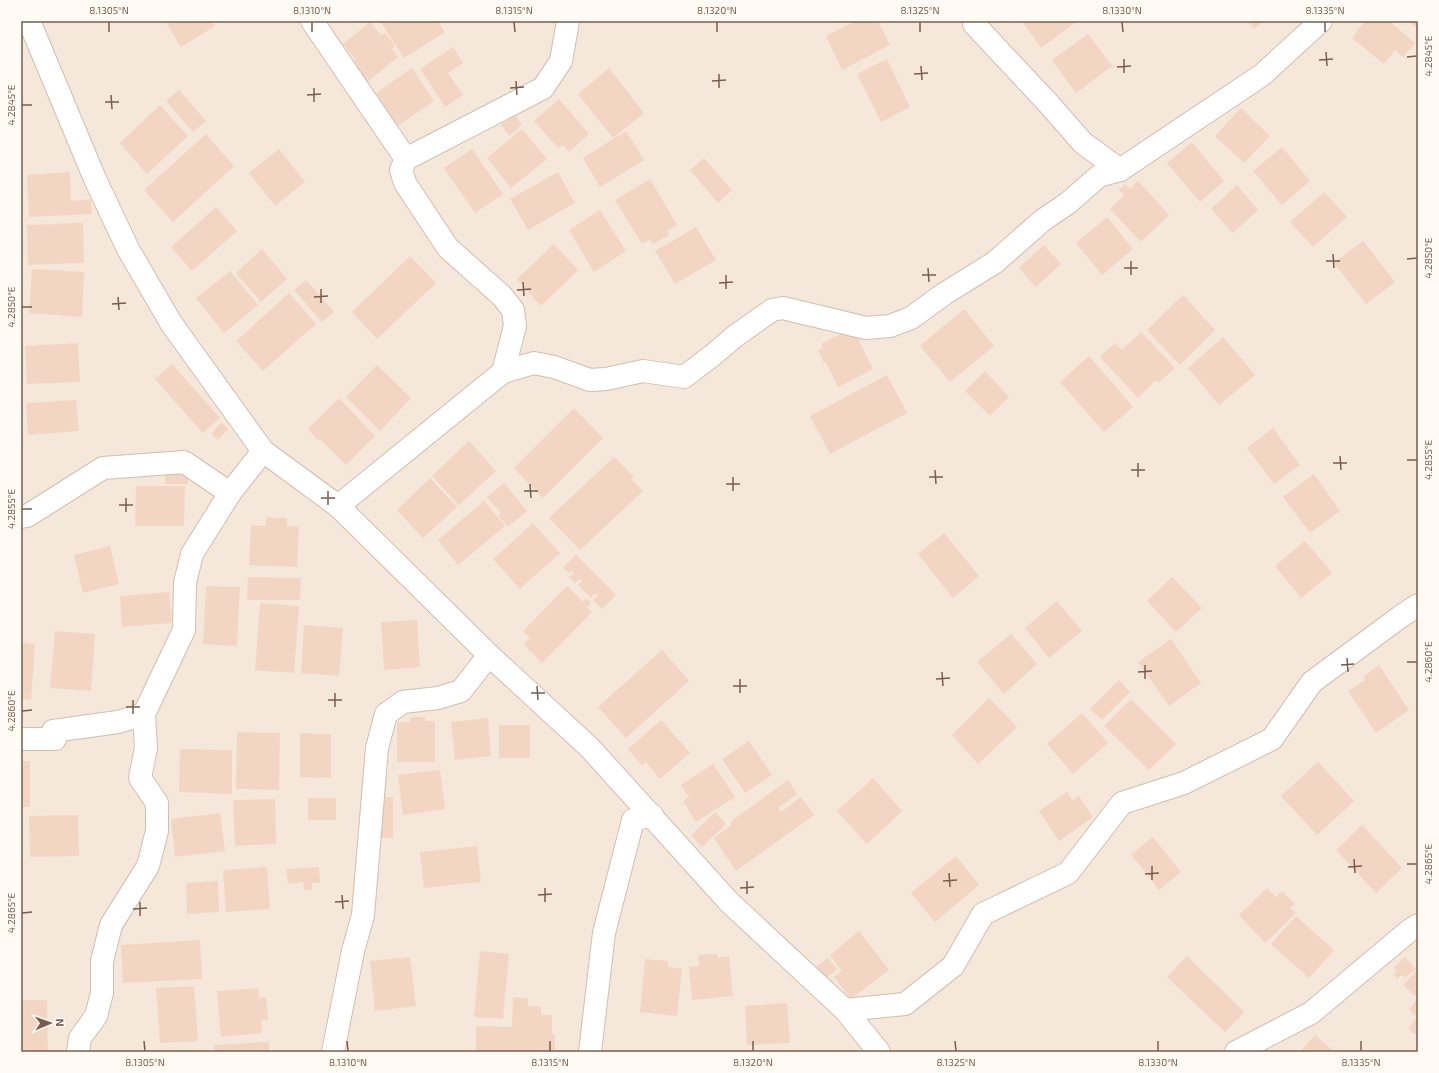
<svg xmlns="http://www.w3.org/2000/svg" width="1439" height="1073" font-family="'Exo 2',sans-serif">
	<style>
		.residential { fill: #f5e8da }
		.building { fill: #f3d5c3 }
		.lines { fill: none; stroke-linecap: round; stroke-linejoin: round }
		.minor-casing { stroke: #d1beb0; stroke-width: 24 }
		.minor { stroke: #fff; stroke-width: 22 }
		.ticks { fill: none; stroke: #7a5c4d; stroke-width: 1.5 }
		.neatline { fill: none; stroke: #7a5c4d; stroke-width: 1.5 }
		.ticks-label { font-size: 10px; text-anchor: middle; fill: #7a5c4d }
	</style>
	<rect width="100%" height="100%" fill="#fdf6ec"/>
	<rect class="residential" x="21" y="21" width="1397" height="1031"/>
	<g class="building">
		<polygon points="165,21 212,21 215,26 181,47"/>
		<polygon points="380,21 438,21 445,32 404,58"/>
		<polygon points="855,21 878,21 890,45 842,70 826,36"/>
		<polygon points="1022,21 1075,21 1076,22 1041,48"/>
		<polygon points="1247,21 1264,21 1254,29"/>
		<polygon points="1365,21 1389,21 1415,43 1403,57 1395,50 1384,64 1352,38"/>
		<polygon points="1408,21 1418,21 1418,29"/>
		<polygon points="370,22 381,35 385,33 395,46 392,49 398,57 366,83 351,64 356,60 343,44"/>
		<polygon points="1088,34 1112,66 1076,93 1052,60"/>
		<polygon points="453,47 463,63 448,73 463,95 445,107 420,69"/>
		<polygon points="887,59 910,107 881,122 857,74"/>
		<polygon points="412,68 434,101 398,126 376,93"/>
		<polygon points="609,68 644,113 613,138 578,94"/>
		<polygon points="179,90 206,121 193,132 166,101"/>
		<polygon points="559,99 589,134 569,152 563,145 558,148 534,121"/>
		<polygon points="160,105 188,136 147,174 120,143"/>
		<polygon points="1241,108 1270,136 1244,163 1215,136"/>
		<polygon points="515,115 522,125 509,136 501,125"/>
		<polygon points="522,129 547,159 511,188 487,158"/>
		<polygon points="626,131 644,160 600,187 583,158"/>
		<polygon points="206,134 234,166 173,222 144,190"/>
		<polygon points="1192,142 1224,181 1200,202 1167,163"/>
		<polygon points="1282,147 1310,181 1282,205 1253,171"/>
		<polygon points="279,149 305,182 275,206 249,173"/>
		<polygon points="472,149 503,194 475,213 444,168"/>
		<polygon points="704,158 732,190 718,203 690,170"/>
		<polygon points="70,172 71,201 91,199 92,214 29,217 27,175"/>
		<polygon points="558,172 575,203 528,230 510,199"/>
		<polygon points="650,179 677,225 667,231 669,235 653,244 650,240 642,244 615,200"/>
		<polygon points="1138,181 1169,215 1141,242 1110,209 1124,195 1119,190 1125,184 1130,189"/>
		<polygon points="1237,185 1258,210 1233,233 1211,209"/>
		<polygon points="1324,192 1347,217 1313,247 1290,222"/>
		<polygon points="216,207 237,231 192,271 171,247"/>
		<polygon points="600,210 626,251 594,272 569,230"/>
		<polygon points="1107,217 1133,249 1102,275 1076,243"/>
		<polygon points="83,223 84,263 28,265 27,225"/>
		<polygon points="696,227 716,260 675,284 655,251"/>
		<polygon points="1363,241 1395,282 1366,304 1334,263"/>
		<polygon points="554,244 578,270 541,306 517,279"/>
		<polygon points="1044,245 1061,264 1036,287 1019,268"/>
		<polygon points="262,249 287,279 261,302 236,273"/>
		<polygon points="410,256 436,283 377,339 352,312"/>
		<polygon points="32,269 84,272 82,317 29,313"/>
		<polygon points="230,271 258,305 224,333 196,298"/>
		<polygon points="306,280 334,312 322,322 294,290"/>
		<polygon points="289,293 316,324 263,371 236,341"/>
		<polygon points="1183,295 1215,330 1180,365 1147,330"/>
		<polygon points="964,309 994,346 950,382 920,346"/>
		<polygon points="853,328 873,369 838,387 826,362 824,363 818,350 823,348 821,344"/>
		<polygon points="1141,332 1175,368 1158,383 1156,380 1138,398 1100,357 1115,343 1122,350"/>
		<polygon points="1223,337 1255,375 1219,405 1188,368"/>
		<polygon points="78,343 80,382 27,384 25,346"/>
		<polygon points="1089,356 1133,407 1104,432 1060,382"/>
		<polygon points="172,364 220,418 203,433 155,379"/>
		<polygon points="377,365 411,398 380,431 346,397"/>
		<polygon points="985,371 1009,397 990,416 965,391"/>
		<polygon points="887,375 907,413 830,454 810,416"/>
		<polygon points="339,398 375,436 346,465 320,439 318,440 308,429"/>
		<polygon points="76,400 79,431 28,435 26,403"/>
		<polygon points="574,408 603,438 543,498 514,468"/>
		<polygon points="221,422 228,429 218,440 211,434"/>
		<polygon points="1273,428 1300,465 1274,484 1247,448"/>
		<polygon points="469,441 496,471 459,505 432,476"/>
		<polygon points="614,457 634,477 631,479 643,491 580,550 549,518"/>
		<polygon points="165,471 189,471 188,484 165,484"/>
		<polygon points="1314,474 1340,511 1310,533 1283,497"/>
		<polygon points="430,478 457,507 423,538 397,510"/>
		<polygon points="504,483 527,511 508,527 498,516 501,513 487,497"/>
		<polygon points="136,486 185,486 184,526 135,526"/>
		<polygon points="484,501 505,526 458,565 438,540"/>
		<polygon points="266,517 287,518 287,526 299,527 297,567 249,565 251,525 266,526"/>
		<polygon points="533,523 560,553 520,589 493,559"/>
		<polygon points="944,533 979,576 953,598 918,554"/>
		<polygon points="1305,541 1332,573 1301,598 1275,566"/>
		<polygon points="110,546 119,584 83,593 74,555"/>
		<polygon points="576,555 616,595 602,609 593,600 598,596 595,593 591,598 578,585 582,581 580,579 575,583 569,577 574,573 572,571 569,573 563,568"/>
		<polygon points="248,577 301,578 300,600 247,600"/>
		<polygon points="1172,577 1202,608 1176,632 1147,601"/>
		<polygon points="206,586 240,587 237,646 203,644"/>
		<polygon points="567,586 583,602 586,598 591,603 587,607 592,612 542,663 524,644 530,638 523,631"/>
		<polygon points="169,592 172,623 122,627 120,596"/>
		<polygon points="1057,601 1082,631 1049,658 1025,628"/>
		<polygon points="260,603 299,606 294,673 255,670"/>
		<polygon points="417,620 420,667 384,670 381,622"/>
		<polygon points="304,625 343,628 339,676 301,673"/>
		<polygon points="55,631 95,634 91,691 50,688"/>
		<polygon points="1011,634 1037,664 1004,694 977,662"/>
		<polygon points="1171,639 1201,683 1169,706 1138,662"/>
		<polygon points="21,643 35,644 31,700 21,699"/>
		<polygon points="662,650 689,681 626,738 598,707"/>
		<polygon points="1379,665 1409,710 1376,733 1348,691 1365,680 1363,677"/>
		<polygon points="1119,680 1130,692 1102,720 1090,709"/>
		<polygon points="989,698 1017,727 978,764 952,735"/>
		<polygon points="1131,699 1176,744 1149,770 1104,726"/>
		<polygon points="1082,713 1108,743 1073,774 1047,744"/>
		<polygon points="410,717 425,717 425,721 435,721 435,762 397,762 397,722 410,722"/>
		<polygon points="488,718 491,756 455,760 451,722"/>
		<polygon points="661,720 690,753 660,779 646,762 642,765 628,749"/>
		<rect x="499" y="725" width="31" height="33"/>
		<polygon points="237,732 280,733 279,790 236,789"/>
		<polygon points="300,733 331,734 331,778 300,777"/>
		<polygon points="749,741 772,775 745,793 722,759"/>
		<polygon points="180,749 232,750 232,794 179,792"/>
		<rect x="21" y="761" width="9" height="46"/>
		<polygon points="1318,762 1354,801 1317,835 1281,796"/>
		<polygon points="713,764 735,797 696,822 683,801 689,797 681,785"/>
		<polygon points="440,770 445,809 403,815 398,775"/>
		<polygon points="873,778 902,811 867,844 837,811"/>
		<polygon points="788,780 797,794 778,808 781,812 801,797 814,815 736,871 714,838 732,825 730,822"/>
		<polygon points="1067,792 1073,800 1079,796 1093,817 1059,841 1039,811"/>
		<polygon points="378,797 393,797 393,838 377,838"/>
		<rect x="308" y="798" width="28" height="22"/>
		<polygon points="275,799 276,844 235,846 233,800"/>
		<polygon points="715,812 726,824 702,847 691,835"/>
		<polygon points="220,813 225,851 175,857 171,819"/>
		<polygon points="78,815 79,856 30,857 29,816"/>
		<polygon points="1362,825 1402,868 1376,893 1336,850"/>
		<polygon points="1153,837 1181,872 1159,890 1131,854"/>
		<polygon points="477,846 481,882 424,888 420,852"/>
		<polygon points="956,856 979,885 935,922 911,893"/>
		<polygon points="267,867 270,909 226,912 223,870"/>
		<polygon points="319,867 320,883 312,883 312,890 304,890 303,882 288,884 286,869"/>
		<polygon points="218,881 219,912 187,914 186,883"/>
		<polygon points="1267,888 1276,897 1282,891 1295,904 1290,908 1296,913 1265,943 1239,915"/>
		<polygon points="1296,916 1334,950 1309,978 1271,944"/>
		<polygon points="859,931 889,970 851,999 834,977 842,971 830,955"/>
		<polygon points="200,940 202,979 123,983 121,945"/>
		<polygon points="480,951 509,954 503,1019 474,1017"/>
		<polygon points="717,954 718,958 729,956 733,996 692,1000 689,967 699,966 698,955"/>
		<polygon points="1187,956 1244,1012 1225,1032 1167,977"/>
		<polygon points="410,957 416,1006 375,1011 370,961"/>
		<polygon points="1405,957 1416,969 1405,978 1402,975 1397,979 1394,974 1397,971 1394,967"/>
		<polygon points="828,958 837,969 826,978 816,967"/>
		<polygon points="645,959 668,961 668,967 682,969 677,1016 640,1012"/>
		<polygon points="1415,972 1418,975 1418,993 1415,996 1403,985"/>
		<polygon points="194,986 198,1041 160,1043 156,988"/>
		<polygon points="258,988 259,998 266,997 268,1020 261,1020 262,1033 221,1037 217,991"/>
		<polygon points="513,997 528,998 528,1006 541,1007 541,1015 552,1015 552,1034 555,1034 555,1052 476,1052 476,1026 512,1027"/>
		<polygon points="1418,997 1418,1036 1408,1029 1417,1017 1409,1010"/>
		<polygon points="21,1000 47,1000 48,1052 21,1052"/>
		<polygon points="787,1003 790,1043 747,1045 745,1006"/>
		<polygon points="1315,1035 1334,1052 1300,1052"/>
		<polygon points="269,1042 269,1052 214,1052 214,1045"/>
	</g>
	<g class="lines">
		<defs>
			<g id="minor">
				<polyline points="29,21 95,179 128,249 171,323 263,451 338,506 489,655 590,748 729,902 845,1010 879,1052"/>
				<polyline points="312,21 406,159"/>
				<polyline points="974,21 974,24 1047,102 1083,143 1120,170"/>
				<polyline points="503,372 515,326 513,310 502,296 448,248 405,183 401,170 406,159 543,88 561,61 568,21"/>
				<polyline points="338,506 503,372 534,363 554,367 590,380 606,379 643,371 684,377 713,355 734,337 772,310 783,308 866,328 890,326 911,318 944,294 994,263 1043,220 1068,203 1099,176 1120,170 1262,75 1321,21"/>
				<polyline points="21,517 27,516 103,468 184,462 230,493"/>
				<polyline points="21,739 55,739 53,731 118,722 144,714"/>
				<polyline points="845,1010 905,1004 953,966 983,914 1068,873 1122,803 1184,783 1272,739 1312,682 1400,617 1418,605"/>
				<polyline points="78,1052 80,1038 96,1016 102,993 102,961 111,925 148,866 157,831 157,803 140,778 146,748 144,714 184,630 185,583 192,554 230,493 263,451"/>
				<polyline points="333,1052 353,951 363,915 377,748 386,714 403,702 438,698 461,691 489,655"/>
				<polyline points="590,1052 604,933 633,820 652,815"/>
				<polyline points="1236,1052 1311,1013 1409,931 1418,925"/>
			</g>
		</defs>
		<use href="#minor" class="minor-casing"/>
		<use href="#minor" class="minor"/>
	</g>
	<path class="ticks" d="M109 22V32M312 22V32M514 22 515 32M717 22V32M920 22V32M1122 22 1123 32M1325 22V32M1326 52 1327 66M1407 57 1417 56M1124 59V73M1319 60 1333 59M921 66 922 80M1117 67 1131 66M719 74V88M914 74 928 73M516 81 517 95M712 81 726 80M314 88V102M510 88 524 87M111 95 112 109M307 95 321 94M105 102H119M22 105H32M1333 254 1334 268M1407 259 1417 258M1131 261V275M1326 261H1340M928 268 929 282M1124 268H1138M726 275V289M922 275H936M523 282 524 296M719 283 733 282M321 289V303M517 290 531 289M118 297 119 310M314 297 328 296M112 304 126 303M22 307H32M1340 456 1341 470M1407 460H1417M1138 463V477M1333 463H1347M935 470 936 484M1131 470H1145M733 477V491M929 477H943M530 484 531 498M726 484H740M328 491V505M524 491H538M126 498V512M321 498H335M119 505H133M22 509H32M1347 658 1348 672M1407 662H1417M1145 665V679M1341 665 1354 664M942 672 943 686M1138 672 1152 671M740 679V693M936 679 950 678M537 686 538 700M733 686H747M335 693V707M531 693H545M133 700V714M328 700H342M126 707H140M22 711 32 710M1354 859 1355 873M1407 864H1417M1152 866V880M1348 867 1362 866M949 873 950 887M1145 874 1159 873M747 881V894M943 881 957 880M545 888V902M740 888 754 887M342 895 343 909M538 895 552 894M140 902V916M335 902 349 901M133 909 147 908M22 913 32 912M144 1041 145 1051M347 1041 348 1051M550 1041V1051M753 1041V1051M955 1041 956 1051M1158 1041V1051M1361 1041V1051"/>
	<rect width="1439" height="1073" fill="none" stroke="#fffaf3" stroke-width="44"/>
	<g transform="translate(50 1023) rotate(88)" stroke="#fffaf3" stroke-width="3" paint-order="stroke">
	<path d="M0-3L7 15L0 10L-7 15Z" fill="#7a5c4d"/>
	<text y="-6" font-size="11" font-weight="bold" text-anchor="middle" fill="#7a5c4d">N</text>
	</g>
	<rect x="22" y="22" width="1395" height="1029" class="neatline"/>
	<g class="ticks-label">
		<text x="109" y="14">8.1305°N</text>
		<text x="312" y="14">8.1310°N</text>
		<text x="514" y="14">8.1315°N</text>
		<text x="717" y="14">8.1320°N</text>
		<text x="920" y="14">8.1325°N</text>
		<text x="1122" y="14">8.1330°N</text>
		<text x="1325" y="14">8.1335°N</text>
		<text transform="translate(1428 56) rotate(-90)" y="4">4.2845°E</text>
		<text transform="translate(11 105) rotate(-90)" y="4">4.2845°E</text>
		<text transform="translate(1428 258) rotate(-90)" y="4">4.2850°E</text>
		<text transform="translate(11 307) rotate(-90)" y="4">4.2850°E</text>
		<text transform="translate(1428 460) rotate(-90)" y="4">4.2855°E</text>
		<text transform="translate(11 509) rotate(-90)" y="4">4.2855°E</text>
		<text transform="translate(1428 662) rotate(-90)" y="4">4.2860°E</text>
		<text transform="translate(11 711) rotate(-90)" y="4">4.2860°E</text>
		<text transform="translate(1428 864) rotate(-90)" y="4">4.2865°E</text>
		<text transform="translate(11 913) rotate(-90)" y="4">4.2865°E</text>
		<text x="145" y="1066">8.1305°N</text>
		<text x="348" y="1066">8.1310°N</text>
		<text x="550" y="1066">8.1315°N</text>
		<text x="753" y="1066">8.1320°N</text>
		<text x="956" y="1066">8.1325°N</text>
		<text x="1158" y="1066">8.1330°N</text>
		<text x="1361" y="1066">8.1335°N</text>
	</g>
</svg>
